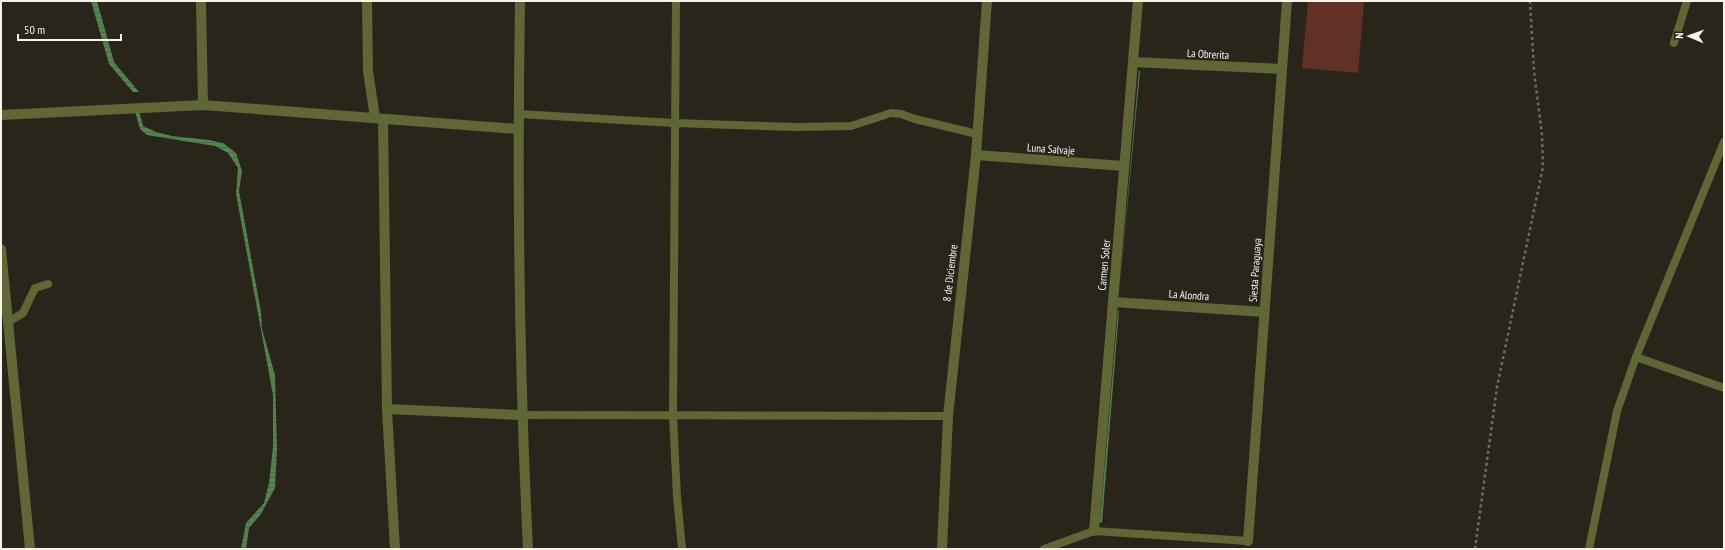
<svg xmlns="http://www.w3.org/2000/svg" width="1725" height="550" font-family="'PT Sans Narrow',sans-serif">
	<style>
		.green { fill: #613126 }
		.water { fill: url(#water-rules) }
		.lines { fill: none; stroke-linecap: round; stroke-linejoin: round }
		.path { stroke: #6e6b62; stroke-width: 2.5; stroke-dasharray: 3 3; stroke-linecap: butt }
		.service { stroke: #606635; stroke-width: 8 }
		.minor { stroke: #606635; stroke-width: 10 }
		.tertiary { stroke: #606635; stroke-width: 10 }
		.labels { text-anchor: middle; stroke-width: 3; stroke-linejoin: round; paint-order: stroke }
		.street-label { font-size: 11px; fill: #f5f3ec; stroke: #29251b }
	</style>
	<defs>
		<pattern id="water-rules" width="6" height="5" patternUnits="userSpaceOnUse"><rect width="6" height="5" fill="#53844e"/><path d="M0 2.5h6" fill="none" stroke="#4f694b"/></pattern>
	</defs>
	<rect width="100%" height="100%" fill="#29251b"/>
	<polygon class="green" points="1308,1 1364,1 1358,73 1302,68"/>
	<g class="water">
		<polygon points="91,1 97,1 114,62 139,92 133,92 109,64"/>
		<polygon points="1139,70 1140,71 1119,295"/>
		<polygon points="135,111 139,111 143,126 156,132 172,136 209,140 223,143 236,153 242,171 239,191 261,312 262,329 275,375 277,449 275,488 261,514 249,528 246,549 241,549 246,523 264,503 269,483 273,447 273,395 236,194 238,168 228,153 215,146 147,135 140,129"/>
		<polygon points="1118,310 1119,311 1102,523 1100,522"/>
	</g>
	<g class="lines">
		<polyline class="path" points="1475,549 1497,387 1543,167 1542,135 1534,71 1530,1"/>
		<g class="service">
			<polyline points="676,1 673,415 677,497 682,549"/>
			<polyline points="1674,43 1687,1"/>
			<polyline points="518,114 674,123 796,127 851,126 891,113 901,114 915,119 977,134"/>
			<polyline points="8,322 23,313 35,288 48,284"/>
			<polyline points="1636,357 1724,388"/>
			<polyline points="521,415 948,416"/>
			<polyline points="1044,549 1094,531 1248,541"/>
			<polyline points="1589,549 1617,411 1636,357 1724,142"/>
		</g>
		<g class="minor">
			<polyline points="201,1 203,105"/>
			<polyline points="367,1 368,71 375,118"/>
			<path d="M520 1C517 184 519 366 528 549"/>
			<polyline points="1133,62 1282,69"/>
			<polyline points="1,115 203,105 518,129"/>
			<polyline points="383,119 387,409 395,549"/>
			<polyline points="976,155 1124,166"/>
			<polyline points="1,249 30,549"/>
			<polyline points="1113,302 1264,312"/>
			<polyline points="387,409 521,415"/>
			<polyline points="1094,531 1138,1"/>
			<polyline points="1248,541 1287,1"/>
		</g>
		<polyline class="tertiary" points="942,549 948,416 976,155 987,1"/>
	</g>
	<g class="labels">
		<g class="street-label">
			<text transform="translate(1208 54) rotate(3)" y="4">La Obrerita</text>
			<text transform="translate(1051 149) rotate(4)" y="4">Luna Salvaje</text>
			<text transform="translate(1104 265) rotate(-85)" y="4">Carmen Soler</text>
			<text transform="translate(1255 270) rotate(-86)" y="4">Siesta Paraguaya</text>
			<text transform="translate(950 273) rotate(-83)" y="4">8 de Diciembre</text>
			<text transform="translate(1189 295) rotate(4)" y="4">La Alondra</text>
		</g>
	</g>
	<rect width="1725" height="550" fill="none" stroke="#f5f3ec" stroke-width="4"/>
	<g transform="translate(1689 36) rotate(272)" stroke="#29251b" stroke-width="3" paint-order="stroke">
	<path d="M0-3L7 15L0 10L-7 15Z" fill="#f5f3ec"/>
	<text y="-6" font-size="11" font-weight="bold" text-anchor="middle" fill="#f5f3ec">N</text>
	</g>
	<path d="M18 34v6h103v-6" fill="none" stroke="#f5f3ec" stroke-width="2"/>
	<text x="24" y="34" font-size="12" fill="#f5f3ec" stroke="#29251b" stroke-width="3" paint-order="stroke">50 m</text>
</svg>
